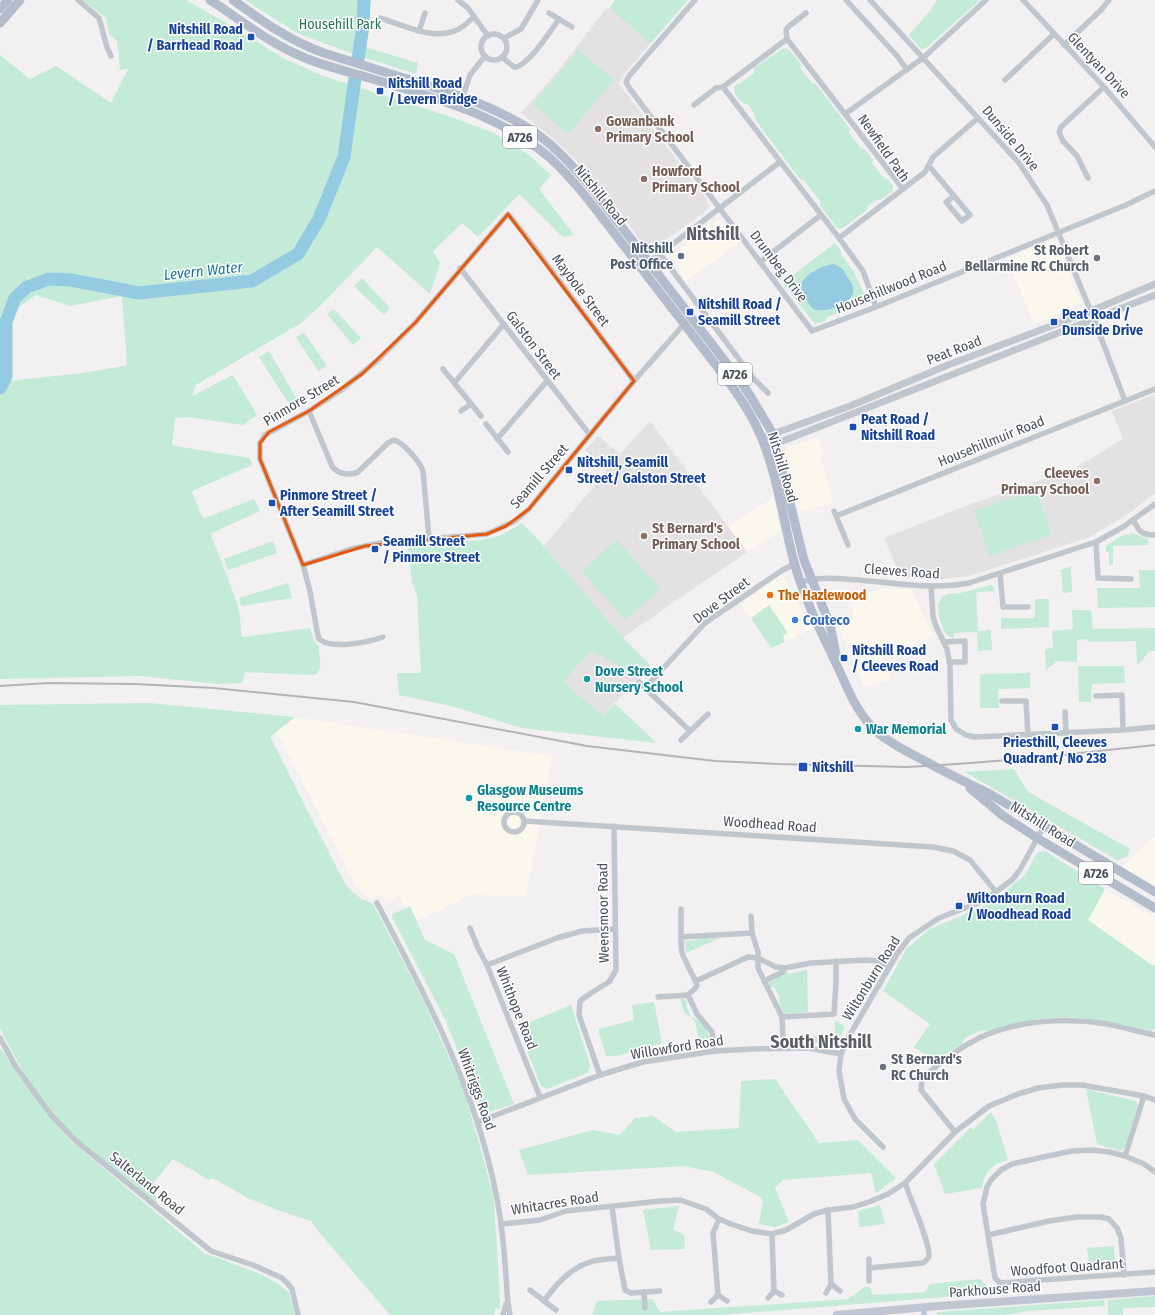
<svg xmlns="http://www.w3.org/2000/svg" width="1155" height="1315" font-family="'Fira Sans Condensed',sans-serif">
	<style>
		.commercial { fill: #faf8ec }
		.education { fill: #e3e1e1 }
		.green { fill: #c3ebd7; fill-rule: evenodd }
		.water { fill: #95cae3 }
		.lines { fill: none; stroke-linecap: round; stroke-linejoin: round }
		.river { stroke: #95cae3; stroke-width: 13 }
		.minor { stroke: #c0c6cd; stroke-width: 5.5 }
		.tertiary { stroke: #c0c6cd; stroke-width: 7 }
		.secondary { stroke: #c0c6d1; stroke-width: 8 }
		.primary { stroke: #b2bccc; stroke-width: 9 }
		.rail { stroke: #b3b4b9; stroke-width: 2 }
		.marked { fill: none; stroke: #e8590c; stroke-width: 3; stroke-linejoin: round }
		.transit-dot { fill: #1a4fb4; stroke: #fff; stroke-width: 1.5 }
		.education-dot { fill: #8d6e63; stroke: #fff; stroke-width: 1.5 }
		.service-dot { fill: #5c6f8a; stroke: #fff; stroke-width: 1.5 }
		.worship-dot { fill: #6b7280; stroke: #fff; stroke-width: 1.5 }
		.food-dot { fill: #e8710a; stroke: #fff; stroke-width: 1.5 }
		.shop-dot { fill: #3f7fe0; stroke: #fff; stroke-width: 1.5 }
		.culture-dot { fill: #0f9aa8; stroke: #fff; stroke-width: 1.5 }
		.labels { text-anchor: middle; stroke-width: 3; stroke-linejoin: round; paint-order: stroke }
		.shield { fill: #fff; stroke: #80858c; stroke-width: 1 }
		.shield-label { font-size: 13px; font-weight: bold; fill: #4a515b }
		.park-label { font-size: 14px; fill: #217655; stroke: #fff }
		.transit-label { font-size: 14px; font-weight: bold; fill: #164399; stroke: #fff; text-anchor: start }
		.street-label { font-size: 14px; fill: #4a515b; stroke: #fff }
		.education-label { font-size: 14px; font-weight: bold; fill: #785e54; stroke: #fff; text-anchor: start }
		.service-label { font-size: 14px; font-weight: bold; fill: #4e5e75; stroke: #fff; text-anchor: end }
		.worship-label { font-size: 14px; font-weight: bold; fill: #5b616d; stroke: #fff; text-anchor: end }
		.food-label { font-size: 14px; font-weight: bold; fill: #c56008; stroke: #fff; text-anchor: start }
		.shop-label { font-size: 14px; font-weight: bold; fill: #366cbe; stroke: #fff; text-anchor: start }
		.culture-label { font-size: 14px; font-weight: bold; fill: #0d838f; stroke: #fff; text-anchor: start }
		.water-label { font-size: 15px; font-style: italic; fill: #1b749d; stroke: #fff }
		.district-label { font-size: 18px; font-weight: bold; fill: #5d5f64; stroke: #fff }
	</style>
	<rect width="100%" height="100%" fill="#f2f0f0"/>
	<g class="commercial">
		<polygon points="718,219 721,220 739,243 685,281 676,265 672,255"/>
		<polygon points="1053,240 1057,242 1081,304 1034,324 1007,258"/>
		<polygon points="818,437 823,454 820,455 833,503 799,512 785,450 788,446 803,443"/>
		<polygon points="773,498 781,531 747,552 728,527"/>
		<polygon points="782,574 813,629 771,648 759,629 741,605"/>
		<polygon points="883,588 911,589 933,636 883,658 891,680 864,687 838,625 854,618 851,600"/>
		<polygon points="295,717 552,756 526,896 471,895 416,921 410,906 405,908 399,896 386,903 381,894 371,899 357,888 277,732"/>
		<polygon points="1155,836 1155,886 1122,867"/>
		<polygon points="1105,889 1155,918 1155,964 1154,966 1088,920"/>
	</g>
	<g class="education">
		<polygon points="610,8 650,44 621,78 619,84 706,198 708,203 709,207 706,211 652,250 648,251 613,202 574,158 549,135 521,113 557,72 605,10"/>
		<polygon points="1155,394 1155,493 1128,514 1090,537 985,571 968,576 935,580 901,577 884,538 971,504 1075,468 1123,439 1112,411"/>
		<polygon points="650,421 747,552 622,638 551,555 544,546 607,471 585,450 598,436 620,454"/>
		<polygon points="590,651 640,677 631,685 603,716 562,682"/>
	</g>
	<g class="green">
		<path d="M82 0H186L228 24 283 58 323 76 451 117 494 133 529 155 551 175 539 189 574 235 563 237 519 194 478 237 462 223 433 251 440 263 430 294 377 247 323 303 301 323 196 385 192 396 233 375 257 415 243 425 188 417 175 418 172 444 175 446 250 458 252 465 194 490 192 492 202 517 205 518 254 499 260 511 212 533 211 535C220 559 230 582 238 607 241 616 240 627 242 637L310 628 315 643 319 646C318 655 324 666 317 674L312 675 245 672 242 683 219 684 140 676 0 679V55L30 79 56 66 111 103 128 69 120 70 117 41 109 34 106 18ZM36 295 70 306 122 296 127 365C89 374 49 376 10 381V354L13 311Z"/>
		<polygon points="245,0 371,0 365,47 418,63 416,74 356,55 297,33"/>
		<polygon points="615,0 688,0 650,44 610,8"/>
		<polygon points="937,0 980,0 926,48 921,49 909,35 930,11"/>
		<path d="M784 48 789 50 801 64 800 68 812 83 816 84 850 129 849 133 861 149H865L873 160 872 163 884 178 888 179 893 186 892 192 880 200H876L868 206 867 210 843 228 839 229 836 227 820 205V201L804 180 800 179 756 121C756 116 751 107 747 104 746 103 744 104 743 103 737 99 731 90 736 84H739L754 73V68Z"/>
		<polygon points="578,50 614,80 568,134 533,104"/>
		<polygon points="835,243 841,251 841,255 854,272 863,292 865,293 868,303 857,308 854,307 827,317 825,321 815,324 783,283"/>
		<polygon points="362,278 390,308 384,315 354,286"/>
		<polygon points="334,309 361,338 353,345 327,314"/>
		<polygon points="304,333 327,366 318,371 296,337"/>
		<polygon points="269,351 300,405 292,409 259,357"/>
		<polygon points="1036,488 1052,534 990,556 974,511"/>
		<polygon points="522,523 544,546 551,555 622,637 650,665 640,677 590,651 563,682 603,716 615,704 657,743 521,728 455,707 399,695 397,673 421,673 417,595 412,583 408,546 482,540 502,535"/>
		<polygon points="1132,533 1148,539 1148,545 1113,546 1113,565 1109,565 1109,552 1106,552 1106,546 1121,536"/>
		<polygon points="617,540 660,589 625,620 582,571"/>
		<polygon points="273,541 277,553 228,570 224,559"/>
		<polygon points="1071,566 1072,592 1063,593 1061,570"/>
		<polygon points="1139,570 1155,570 1155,607 1098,608 1097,588 1140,588"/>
		<polygon points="288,583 292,598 241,606 239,598"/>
		<path d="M991 585 994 587 995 591 976 592 978 631 991 630 992 650 978 651 977 632 954 633V638C941 637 938 613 938 603L940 602 942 597 947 594 960 593Z"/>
		<polygon points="1035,599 1049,599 1049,627 1001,629 1001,618 1035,618"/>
		<polygon points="769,605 787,632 783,637 785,642 771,648 751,618"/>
		<polygon points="1072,610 1091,610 1093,629 1155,628 1155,651 1149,651 1140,663 1137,664 1136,641 1088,642 1087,639 1077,640 1077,662 1057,661 1046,670 1045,649 1053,648 1052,631 1073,629"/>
		<polygon points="1078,666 1124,666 1125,683 1092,684 1091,702 1079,702"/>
		<polygon points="1030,673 1030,688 998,689 999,708 980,708 980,674"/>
		<path d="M149 703 295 717 270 737 344 882 352 892 362 899 372 903 381 919 424 1002 464 1091 486 1168 494 1201 500 1300V1309L495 1308 494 1315H390L318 1231 311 1221 280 1211 248 1198 213 1178 209 1180 173 1159 152 1185 158 1205C123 1176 86 1150 56 1117 32 1092 16 1059 0 1029V705Z"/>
		<polygon points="1014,769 1028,792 1130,849 1127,857 1117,860 965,772"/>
		<path d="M1045 851 1105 889 1088 920 1153 966 1155 964V1028L1151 1031C1112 1023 1072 1012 1033 1020 1018 1023 1003 1028 988 1032L982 1030 965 1038 962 1044 934 1061 914 1047 930 1024 883 991 907 948 930 929 991 903 1025 875 1037 853Z"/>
		<polygon points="410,906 425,940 454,954 514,1104 486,1113 481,1109 446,1021 391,915"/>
		<polygon points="699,938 720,938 686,953 685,941 697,940"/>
		<polygon points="807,969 808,1012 784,1014 779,1003 780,998 775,988 770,986 768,981 787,972 790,974 806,970"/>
		<path d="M680 998 685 999 687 1002 686 1005 691 1017C702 1020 710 1031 710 1042H708L706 1046 701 1047 695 1021 684 1012Z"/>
		<polygon points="654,1002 662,1043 617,1056 606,1056 598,1029 634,1020 632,1005"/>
		<polygon points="571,1005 590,1065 587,1073 547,1089 541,1086 518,1027"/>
		<path d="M835 1020 845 1027C835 1049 832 1046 809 1042V1037L835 1035Z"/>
		<polygon points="0,1048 71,1141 204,1253 258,1273 279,1284 289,1293 295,1315 0,1315"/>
		<polygon points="775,1079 819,1143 858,1140 896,1178 876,1193 871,1173 783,1180 775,1188 789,1222 775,1227 759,1224 763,1201 759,1196 713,1172 684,1166 528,1175 519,1150 593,1130 620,1135 635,1118 653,1116 676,1132 739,1128 741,1081"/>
		<polygon points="1086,1089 1136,1101 1138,1105 1125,1147 1120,1151 1097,1144"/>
		<path d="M991 1112 996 1121 1008 1160C992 1164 985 1171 982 1188L945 1194 934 1164 970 1128 974 1129Z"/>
		<polygon points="880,1205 885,1224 859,1227 858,1211"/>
		<polygon points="679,1206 673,1229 684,1235 685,1249 651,1250 643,1210"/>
		<path d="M1114 1246 1115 1261 1118 1264V1268C1110 1273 1106 1268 1099 1268 1093 1269 1090 1272 1083 1272V1271L1090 1270 1087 1248Z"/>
		<polygon points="980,1279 994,1293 720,1315 592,1315 597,1301 652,1299 660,1312 848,1299 865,1287 870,1287 873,1295 925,1292 930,1284"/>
		<polygon points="1155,1296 1155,1307 1123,1308 1123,1315 1108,1315 1108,1300"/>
		<polygon points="1104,1300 1105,1306 1027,1311 1005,1315 936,1315 938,1312"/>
	</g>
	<path class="water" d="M833 264C841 266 844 270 848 278 851 282 854 287 853 292 852 305 820 316 811 307 809 305 808 301 806 299 804 294 801 290 801 284 807 273 821 266 833 264Z"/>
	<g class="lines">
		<g class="river">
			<polyline points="358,59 363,26 364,0"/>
			<polyline points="0,388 6,376 6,322 15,298 27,287 49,279 71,280 139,293 252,281 298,254 319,219 344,157 355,78"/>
		</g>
		<g class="minor">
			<polyline points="78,0 99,18 107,47 111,56"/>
			<polyline points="458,0 468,8 488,36"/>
			<polyline points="695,0 629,76 626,82 630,89 812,331 876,307 1126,205 1155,191"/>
			<polyline points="846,0 898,57 907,70"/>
			<polyline points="870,0 1019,163 1047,205 1094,319 1125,401"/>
			<polyline points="1023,0 1104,87 1155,147"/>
			<polyline points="549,13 572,27"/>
			<path d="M380 18C403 25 433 41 457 30 463 28 469 21 474 17"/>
			<polyline points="419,31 425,13"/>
			<circle cx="494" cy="47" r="13"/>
			<polyline points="504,38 521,29 538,0"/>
			<polyline points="787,39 786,30 788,27 806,13"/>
			<polyline points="1064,45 1101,10 1109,0"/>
			<path d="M502 57 514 67C527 68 552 29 559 19"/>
			<polyline points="1005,80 1054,34"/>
			<polyline points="462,99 470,75 485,56"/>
			<polyline points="694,105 716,88 723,87"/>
			<polyline points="845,114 903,189 839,238 723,87 787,39 845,114 923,58 986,0"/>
			<polyline points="929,166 970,215 962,221 946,202 954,196"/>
			<polyline points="1088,178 1077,156 1063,141 1059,132 1061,127 1104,87"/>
			<polyline points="903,189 925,172 933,157 978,118"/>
			<polyline points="839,238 863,271 876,307"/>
			<polyline points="660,254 754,379 768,393"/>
			<polyline points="760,262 821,215"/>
			<polyline points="648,263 780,162"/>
			<polyline points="460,268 590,435"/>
			<polyline points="443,369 481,416"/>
			<polyline points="455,382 504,324"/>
			<path d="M309 411 332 466C337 474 350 476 358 472L388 443 394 440C403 442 420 462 423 471L429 538"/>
			<polyline points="461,411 471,404"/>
			<polyline points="486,424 508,452"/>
			<polyline points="497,439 547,381"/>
			<polyline points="834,511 848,545"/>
			<polyline points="836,516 1155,389"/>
			<path d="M1133 520C1139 531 1141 535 1155 535"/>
			<polyline points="1096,542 1098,578 1131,579"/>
			<polyline points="303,565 351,549 380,543 487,534 515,521 529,509 634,381 685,323"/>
			<polyline points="1000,573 1003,607 1028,607"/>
			<path d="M801 582C819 576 839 579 859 580 895 583 933 590 969 583L1096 542 1123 527 1155 504"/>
			<polyline points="931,586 933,616 936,626 947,649 950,665 951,720 956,729 966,735 975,737 1123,730 1155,727"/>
			<path d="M383 637C369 642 332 650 319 639L317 631 310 591 303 565 260 459V443L265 435 309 411 340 391 378 360 415 323 508 214 525 235 634 381"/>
			<polyline points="944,642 965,641 965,662 949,662"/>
			<polyline points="639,682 690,731"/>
			<polyline points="645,688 705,623 781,571 796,563"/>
			<polyline points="1096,696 1122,695 1123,730"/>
			<polyline points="1002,701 1026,701 1028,735"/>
			<polyline points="1065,712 1066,733"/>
			<polyline points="681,740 708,714"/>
			<circle cx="514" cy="822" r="10"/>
			<polyline points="524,821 933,847 953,851 970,860 996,892"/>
			<path d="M377 903C426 996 476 1090 496 1194 502 1221 504 1248 506 1276 507 1289 507 1302 510 1315"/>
			<polyline points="681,909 681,937"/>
			<polyline points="751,916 752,933"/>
			<polyline points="470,928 478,948 487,965 540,1097"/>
			<polyline points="487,965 557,938 582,931 615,929"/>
			<polyline points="696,981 748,957 758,958 776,967 785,968 811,963 866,960 878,961 889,966"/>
			<polyline points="764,981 783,972 785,968"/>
			<polyline points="658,997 688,995"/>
			<polyline points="782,1017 834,1014 836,982 836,961"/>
			<polyline points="0,1038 16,1067 51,1115 76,1141 211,1251 253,1265 282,1278 288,1284 292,1289 298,1315"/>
			<path d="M715 1051 712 1032 697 1014 688 995C691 992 696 989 697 985 697 983 684 959 682 953 681 948 681 943 681 937L752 933 758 952V968L782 1017 783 1039"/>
			<polyline points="600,1075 579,1015 580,1001 591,993 609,982 616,970 614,826"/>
			<polyline points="478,1122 600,1075 643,1062 715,1051 752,1049 808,1048 841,1054"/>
			<path d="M955 1132 921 1090 922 1079C937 1065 959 1048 979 1038 1017 1020 1066 1017 1107 1024 1123 1027 1139 1032 1155 1035"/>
			<polyline points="883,1147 855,1119 844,1099 839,1071 841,1054 848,1038 897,954 909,938 939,918 978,903 996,892 1013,879 1021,868 1044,826"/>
			<polyline points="1125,1156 1144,1096"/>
			<polyline points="1155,1172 1144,1164 1125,1156 1109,1152 1092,1150 1072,1151 1048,1156 1012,1164 1001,1170 991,1180 987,1187 983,1204 995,1278 1000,1283 1155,1272"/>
			<polyline points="612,1207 619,1258 625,1290 631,1293 660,1291"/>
			<polyline points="502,1224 540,1220 566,1211 661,1201 680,1200 706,1209 719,1219 731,1224 752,1231 772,1234 786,1230 814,1214 828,1210 853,1207 869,1202 888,1194 905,1183 955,1132 989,1106 1018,1094 1038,1088 1062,1085 1082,1085 1144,1096 1155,1100"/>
			<polyline points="988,1235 1049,1221 1077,1217 1101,1217 1109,1219 1117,1228 1121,1238 1124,1275"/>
			<path d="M869 1259V1268L923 1263C926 1261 928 1259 929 1256 930 1242 910 1198 905 1183"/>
			<polyline points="869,1268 869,1281"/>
			<polyline points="831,1284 840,1291"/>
			<polyline points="530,1290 556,1310"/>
			<polyline points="774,1291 782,1295"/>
			<polyline points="644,1292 645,1308"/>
			<polyline points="826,1293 831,1284 828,1210"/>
			<polyline points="718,1295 727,1301"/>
			<polyline points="768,1298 774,1291 772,1234"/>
			<path d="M544 1301C557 1283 572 1266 594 1261 602 1259 611 1259 619 1258"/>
			<polyline points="711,1302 718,1295 713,1233 719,1219"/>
			<polyline points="924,1308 924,1315"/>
			<polyline points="503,1315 506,1304"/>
		</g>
		<g class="tertiary">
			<polyline points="762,439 773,434 850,406 948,365 1091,311 1155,284"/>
			<polyline points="765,448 1155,295"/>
		</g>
		<polyline class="secondary" points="837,1315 938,1306 1155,1291"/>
		<g class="primary">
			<path d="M210 0C241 20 269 43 303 57 326 67 351 72 376 80 436 98 499 115 549 157 569 175 585 195 601 216 636 261 670 306 705 351 726 379 749 406 762 439 778 478 783 521 794 562 803 595 819 628 834 659 847 686 855 712 878 733 892 744 909 753 925 761 946 773 968 783 990 794L1155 892"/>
			<path d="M233 0C262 21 290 41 324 53 356 63 388 73 420 83 461 96 501 109 537 134 558 149 574 168 591 187L741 382 751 397 773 434 804 560 830 625 836 654"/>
			<polyline points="0,9 8,0"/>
			<polyline points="0,23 20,0"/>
			<polyline points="970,788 1002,815 1037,838 1155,908"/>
		</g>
		<polyline class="rail" points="0,686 48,683 135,684 214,688 354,702 587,746 715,761 779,764 907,767 957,764 1034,758 1155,745"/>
	</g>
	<path class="marked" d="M508 214 634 381 529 509 506 526 487 534 365 546 303 565 260 459V443L269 432 309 411 362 374 415 323Z"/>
	<g class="transit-dot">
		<rect x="247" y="33" width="8" height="8" rx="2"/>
		<rect x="376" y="87" width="8" height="8" rx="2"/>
		<rect x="686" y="308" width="8" height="8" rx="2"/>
		<rect x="1050" y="318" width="8" height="8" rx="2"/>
		<rect x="849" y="423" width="8" height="8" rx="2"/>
		<rect x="565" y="466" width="8" height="8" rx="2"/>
		<rect x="268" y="499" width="8" height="8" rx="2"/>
		<rect x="371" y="545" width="8" height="8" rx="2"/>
		<rect x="840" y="654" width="8" height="8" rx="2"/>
		<rect x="1051" y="723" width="8" height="8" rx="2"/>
		<rect x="798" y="762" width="10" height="10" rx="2"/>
		<rect x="955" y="902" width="8" height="8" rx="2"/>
	</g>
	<g class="education-dot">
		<circle cx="598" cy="129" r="4"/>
		<circle cx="644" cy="179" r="4"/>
		<circle cx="1097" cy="481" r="4"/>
		<circle cx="644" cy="536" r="4"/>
	</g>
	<circle class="service-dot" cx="681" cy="256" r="4"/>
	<g class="worship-dot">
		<circle cx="1097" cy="258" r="4"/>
		<circle cx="883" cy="1067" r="4"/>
	</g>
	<circle class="food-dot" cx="770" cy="595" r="4"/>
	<circle class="shop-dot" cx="795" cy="620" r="4"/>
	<g class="culture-dot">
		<circle cx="587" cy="679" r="4"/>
		<circle cx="858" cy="729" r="4"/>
		<circle cx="469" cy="798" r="4"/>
	</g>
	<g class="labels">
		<g class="shield">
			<rect x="503" y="126" width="34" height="22" rx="3"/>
			<rect x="718" y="363" width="34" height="22" rx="3"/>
			<rect x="1079" y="862" width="34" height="22" rx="3"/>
		</g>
		<g class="shield-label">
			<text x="520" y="142">A726</text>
			<text x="735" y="379">A726</text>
			<text x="1096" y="878">A726</text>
		</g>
		<g class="park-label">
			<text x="340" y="29">Househill Park</text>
		</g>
		<g class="transit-label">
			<text x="243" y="34" text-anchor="end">Nitshill Road<tspan x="243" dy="16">/ Barrhead Road</tspan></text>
			<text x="388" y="88">Nitshill Road<tspan x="388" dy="16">/ Levern Bridge</tspan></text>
			<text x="698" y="309">Nitshill Road /<tspan x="698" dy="16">Seamill Street</tspan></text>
			<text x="1062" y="319">Peat Road /<tspan x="1062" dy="16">Dunside Drive</tspan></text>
			<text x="861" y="424">Peat Road /<tspan x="861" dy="16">Nitshill Road</tspan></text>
			<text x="577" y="467">Nitshill, Seamill<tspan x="577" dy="16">Street/ Galston Street</tspan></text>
			<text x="280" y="500">Pinmore Street /<tspan x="280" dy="16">After Seamill Street</tspan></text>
			<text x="383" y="546">Seamill Street<tspan x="383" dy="16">/ Pinmore Street</tspan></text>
			<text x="852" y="655">Nitshill Road<tspan x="852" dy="16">/ Cleeves Road</tspan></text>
			<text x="1055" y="747" text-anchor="middle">Priesthill, Cleeves<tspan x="1055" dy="16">Quadrant/ No 238</tspan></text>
			<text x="812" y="772">Nitshill</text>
			<text x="967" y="903">Wiltonburn Road<tspan x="967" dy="16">/ Woodhead Road</tspan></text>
		</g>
		<g class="street-label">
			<text transform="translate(1099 65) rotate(47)" y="5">Glentyan Drive</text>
			<text transform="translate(1011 138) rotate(50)" y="5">Dunside Drive</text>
			<text transform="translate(884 148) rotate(55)" y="5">Newfield Path</text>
			<text transform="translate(601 195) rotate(51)" y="5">Nitshill Road</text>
			<text transform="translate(779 266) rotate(53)" y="5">Drumbeg Drive</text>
			<text transform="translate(891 287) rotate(-22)" y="5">Househillwood Road</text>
			<text transform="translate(581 290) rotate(53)" y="5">Maybole Street</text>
			<text transform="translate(534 345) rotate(53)" y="5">Galston Street</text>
			<text transform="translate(954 350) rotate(-21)" y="5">Peat Road</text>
			<text transform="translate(301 400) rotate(-31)" y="5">Pinmore Street</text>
			<text transform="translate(991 441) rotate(-22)" y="5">Househillmuir Road</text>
			<text transform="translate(783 467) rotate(73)" y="5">Nitshill Road</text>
			<text transform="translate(539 476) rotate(-49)" y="5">Seamill Street</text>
			<text transform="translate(902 571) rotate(4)" y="5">Cleeves Road</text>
			<text transform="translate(721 600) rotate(-37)" y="5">Dove Street</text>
			<text transform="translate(770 824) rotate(4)" y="5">Woodhead Road</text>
			<text transform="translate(1043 824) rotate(32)" y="5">Nitshill Road</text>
			<text transform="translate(603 913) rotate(-91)" y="5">Weensmoor Road</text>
			<text transform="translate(871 978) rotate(-58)" y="5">Wiltonburn Road</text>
			<text transform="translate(517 1008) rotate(68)" y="5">Whithope Road</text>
			<text transform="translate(677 1047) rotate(-9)" y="5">Willowford Road</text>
			<text transform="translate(477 1089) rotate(70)" y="5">Whitriggs Road</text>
			<text transform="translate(147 1183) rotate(39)" y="5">Salterland Road</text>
			<text transform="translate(555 1203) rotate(-9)" y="5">Whitacres Road</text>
			<text transform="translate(1067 1267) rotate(-4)" y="5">Woodfoot Quadrant</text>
			<text transform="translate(995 1289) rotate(-4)" y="5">Parkhouse Road</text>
		</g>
		<g class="education-label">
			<text x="606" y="126">Gowanbank<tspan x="606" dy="16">Primary School</tspan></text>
			<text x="652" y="176">Howford<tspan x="652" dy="16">Primary School</tspan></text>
			<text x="1089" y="478" text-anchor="end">Cleeves<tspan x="1089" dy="16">Primary School</tspan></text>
			<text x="652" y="533">St Bernard's<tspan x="652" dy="16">Primary School</tspan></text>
		</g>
		<g class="service-label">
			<text x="673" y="253">Nitshill<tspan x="673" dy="16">Post Office</tspan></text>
		</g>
		<g class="worship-label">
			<text x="1089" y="255">St Robert<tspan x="1089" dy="16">Bellarmine RC Church</tspan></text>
			<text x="891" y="1064" text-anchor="start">St Bernard's<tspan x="891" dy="16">RC Church</tspan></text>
		</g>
		<g class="food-label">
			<text x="778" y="600">The Hazlewood</text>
		</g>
		<g class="shop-label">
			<text x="803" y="625">Couteco</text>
		</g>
		<g class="culture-label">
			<text x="595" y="676">Dove Street<tspan x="595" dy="16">Nursery School</tspan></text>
			<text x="866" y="734">War Memorial</text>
			<text x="477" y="795">Glasgow Museums<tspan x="477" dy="16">Resource Centre</tspan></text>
		</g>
		<g class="water-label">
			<text transform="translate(203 271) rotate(-6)" y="5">Levern Water</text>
		</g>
		<g class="district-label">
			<text x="713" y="240">Nitshill</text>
			<text x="821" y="1048">South Nitshill</text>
		</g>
	</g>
</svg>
